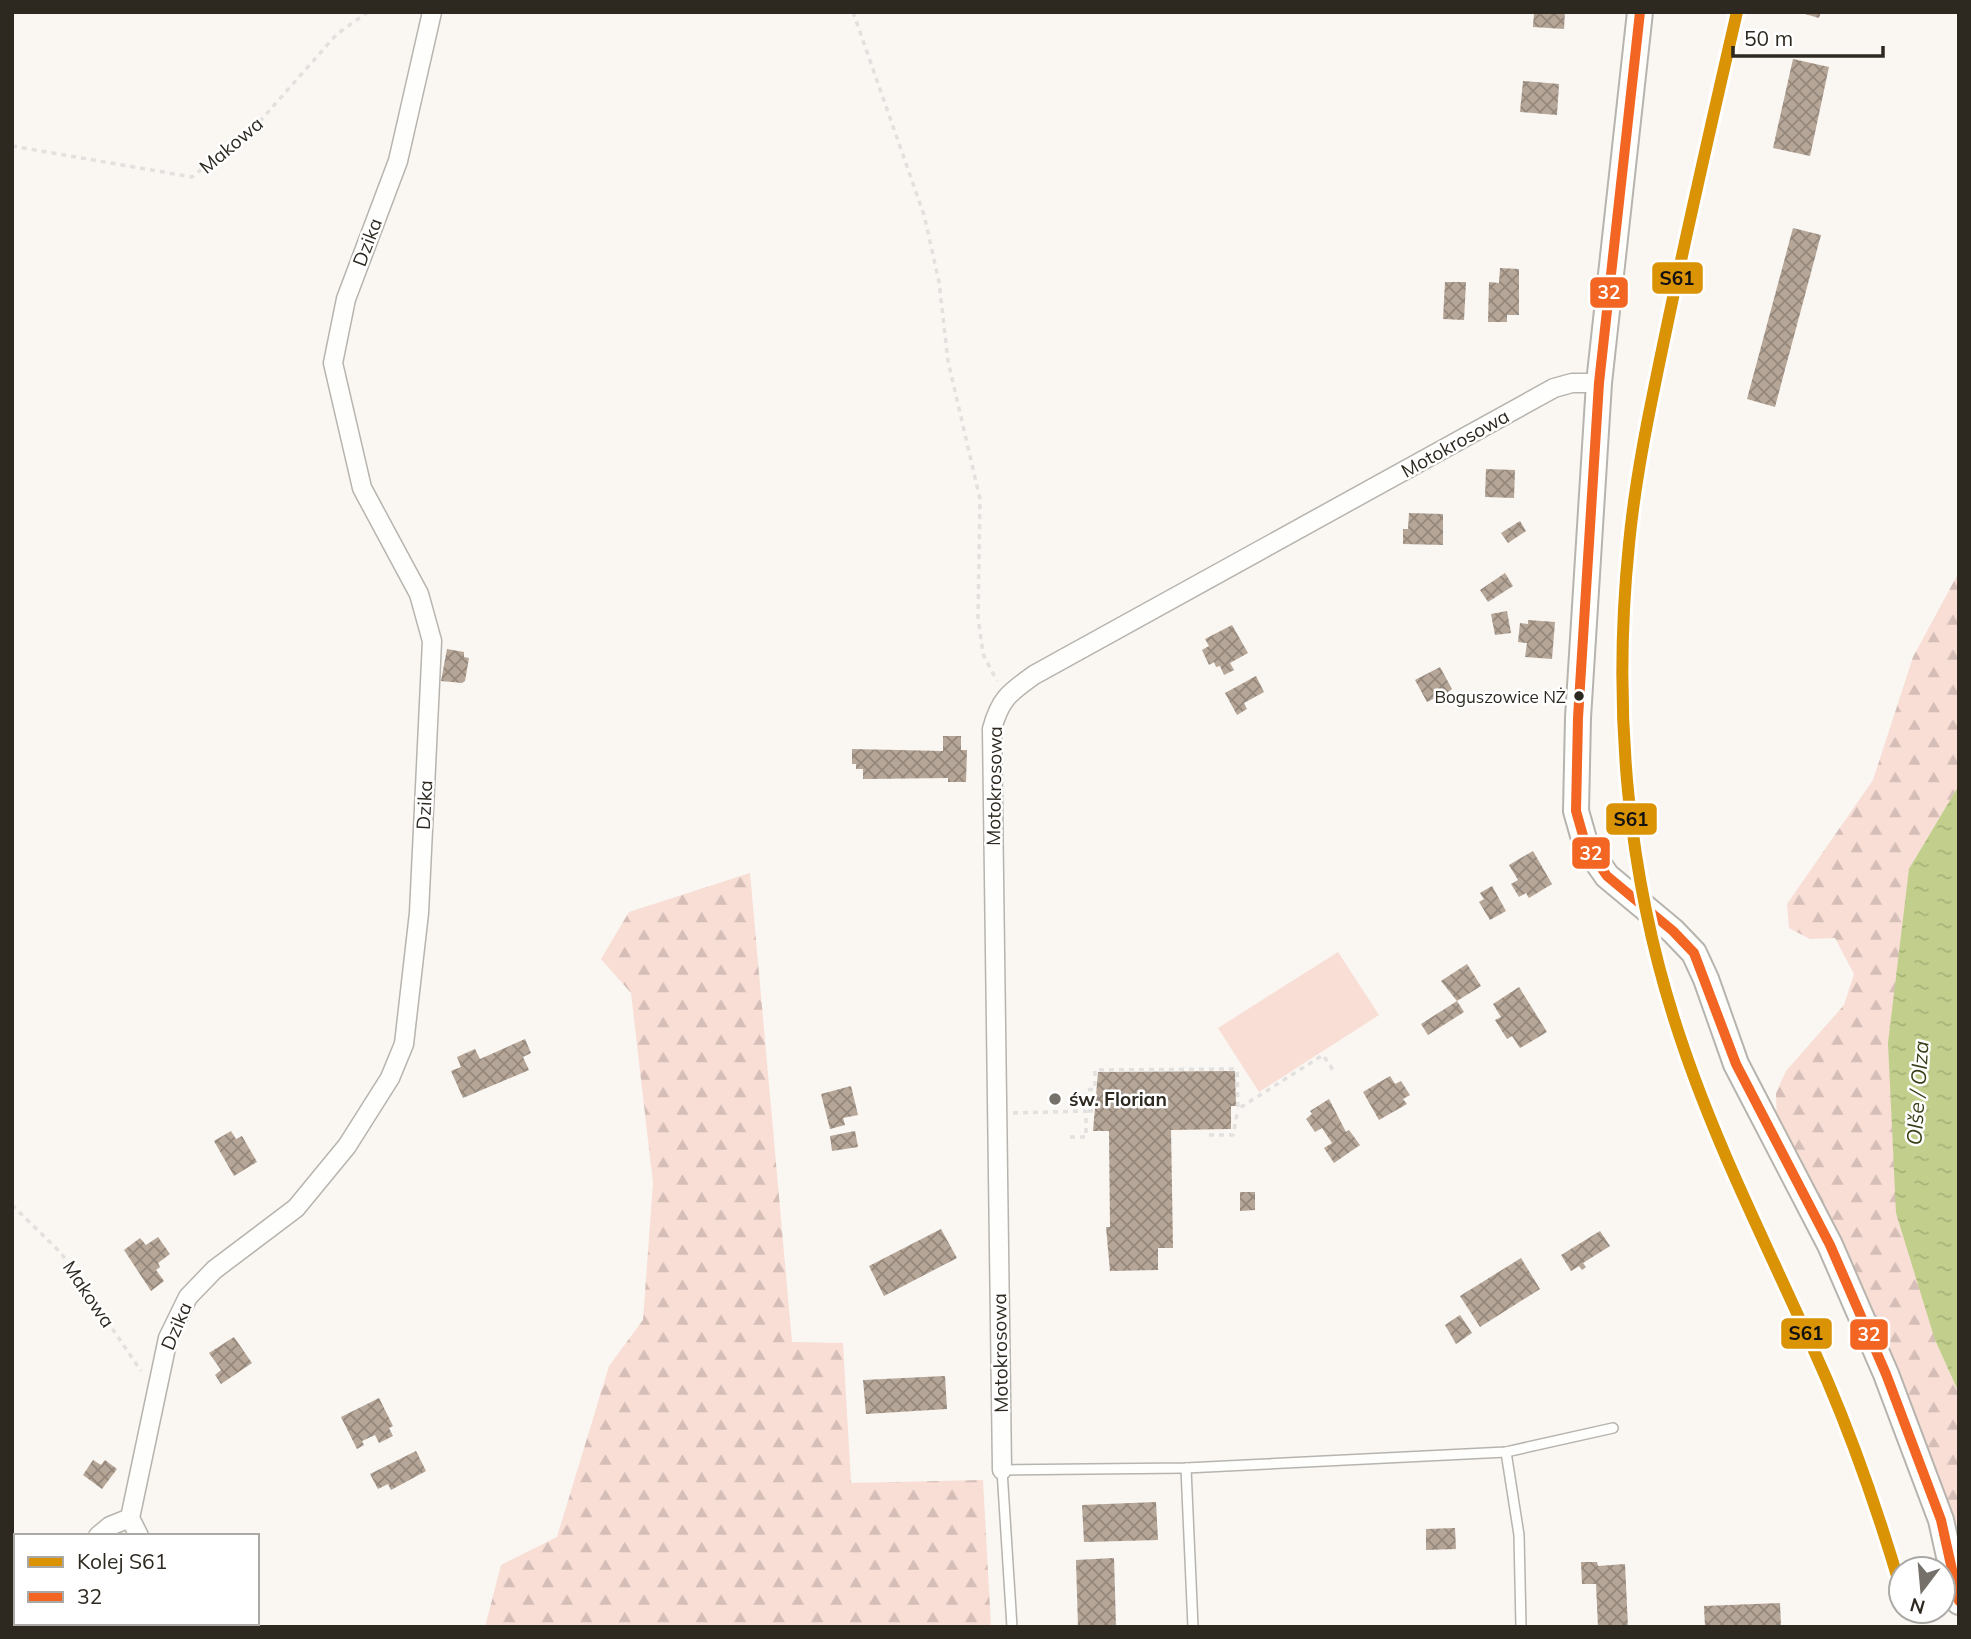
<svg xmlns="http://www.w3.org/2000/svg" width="1971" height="1639" font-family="Mulish,sans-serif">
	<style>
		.forest { fill: url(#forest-firs) }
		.pitch { fill: #f8ded5 }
		.water { fill: url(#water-ripples) }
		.building { fill: url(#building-cross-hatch) }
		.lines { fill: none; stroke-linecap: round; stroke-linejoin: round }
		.lane-casing { stroke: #b7b3ad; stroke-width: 12 }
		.street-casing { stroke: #b7b3ad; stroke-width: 21 }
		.secondary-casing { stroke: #b7b3ad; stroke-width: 28 }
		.path { stroke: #e2e1df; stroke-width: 3.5; stroke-dasharray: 5 5; stroke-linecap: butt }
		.lane { stroke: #fefefd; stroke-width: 9 }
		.street { stroke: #fefefd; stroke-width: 18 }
		.secondary { stroke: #fefefd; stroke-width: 24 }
		.bus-1-casing { stroke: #fff; stroke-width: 16 }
		.bus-1 { stroke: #f26522; stroke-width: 10 }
		.rail-1-casing { stroke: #fff; stroke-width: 18 }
		.rail-1 { stroke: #d99305; stroke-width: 12 }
		.bus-dot { fill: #2e2920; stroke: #fff; stroke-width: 2.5 }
		.poi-dot { fill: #75716a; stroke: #fff; stroke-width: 2.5 }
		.labels { text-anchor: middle; stroke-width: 5; stroke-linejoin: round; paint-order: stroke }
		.bus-label { font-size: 17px; fill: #2e2920; stroke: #fff; text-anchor: end }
		.street-label { font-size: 19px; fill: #2e2920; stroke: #fff }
		.poi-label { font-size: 19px; font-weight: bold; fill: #2e2920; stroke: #fff; text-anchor: start }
		.water-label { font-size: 21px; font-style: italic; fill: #394119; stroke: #fff }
		.line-badge { stroke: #fff; stroke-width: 2.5 }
		.badge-label { font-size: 19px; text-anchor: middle; font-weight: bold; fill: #fff }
		.pale-badge-label { font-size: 19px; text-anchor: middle; font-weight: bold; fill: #111 }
	</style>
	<defs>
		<pattern id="forest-firs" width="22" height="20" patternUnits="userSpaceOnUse" patternTransform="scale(1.75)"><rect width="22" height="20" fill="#f8ded5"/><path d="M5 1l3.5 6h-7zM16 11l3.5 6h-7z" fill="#d5beb7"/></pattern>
		<pattern id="water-ripples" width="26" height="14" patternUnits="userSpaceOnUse" patternTransform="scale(1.75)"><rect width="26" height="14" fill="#c2cf8c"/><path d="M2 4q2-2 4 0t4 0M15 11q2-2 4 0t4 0" fill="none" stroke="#a7b278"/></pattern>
		<pattern id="building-cross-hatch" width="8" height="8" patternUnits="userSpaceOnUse" patternTransform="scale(1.75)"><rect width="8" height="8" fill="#b6a697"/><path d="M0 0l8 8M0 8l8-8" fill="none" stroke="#94877b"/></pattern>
	</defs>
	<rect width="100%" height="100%" fill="#faf6f2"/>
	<g class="forest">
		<polygon points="1959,572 1959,785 1909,869 1935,1340 1959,1393 1959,1549 1899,1370 1835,1226 1777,1121 1776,1093 1786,1071 1844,1005 1854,974 1835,938 1810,939 1789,928 1787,904 1873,780 1913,657"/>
		<polygon points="750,873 792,1342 843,1343 851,1483 983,1480 991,1627 485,1627 501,1565 557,1537 609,1366 643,1320 653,1183 631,993 601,959 629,912"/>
	</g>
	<polygon class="pitch" points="1338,952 1379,1015 1259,1092 1218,1028"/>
	<polygon class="water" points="1959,785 1959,1393 1935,1340 1896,1213 1888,1043 1909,869"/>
	<g class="building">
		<polygon points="1534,12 1565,12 1564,29 1533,27"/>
		<polygon points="1798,12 1821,12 1819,18"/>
		<polygon points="1793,59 1829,67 1810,156 1773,148"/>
		<polygon points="1523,81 1559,84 1557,115 1520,112"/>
		<polygon points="1793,228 1821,235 1775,407 1747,399"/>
		<polygon points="1500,268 1519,269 1519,315 1507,315 1507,322 1488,322 1489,282 1499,283"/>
		<polygon points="1445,282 1466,282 1464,320 1443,319"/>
		<polygon points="1486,469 1515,470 1514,498 1485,497"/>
		<polygon points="1409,513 1443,514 1443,545 1403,544 1403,529 1408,529"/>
		<polygon points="1520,521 1526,531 1508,543 1501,533"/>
		<polygon points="1505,573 1513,586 1488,602 1480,590"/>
		<polygon points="1507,611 1511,633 1495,635 1491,614"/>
		<polygon points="1528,620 1555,622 1552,659 1525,657 1527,643 1518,642 1520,623 1528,624"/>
		<polygon points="1232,625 1248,653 1230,663 1234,670 1224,675 1220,666 1216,667 1214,662 1209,665 1202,650 1209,646 1205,639"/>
		<polygon points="447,649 464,652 464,657 469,658 465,681 462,683 441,681"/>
		<polygon points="1440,667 1452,689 1448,692 1451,698 1438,704 1435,698 1427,702 1415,680"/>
		<polygon points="1256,676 1264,692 1244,703 1247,709 1237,715 1225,693"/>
		<polygon points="943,736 961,736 961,750 967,750 966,782 948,782 948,778 863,779 863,769 856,769 856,764 852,764 852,749 943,751"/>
		<polygon points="1533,851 1552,884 1529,898 1526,893 1519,897 1511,884 1518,880 1509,865"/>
		<polygon points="1492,886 1506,911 1490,920 1479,902 1484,899 1480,893"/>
		<polygon points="1467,964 1481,986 1457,1001 1441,981"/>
		<polygon points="1519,987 1547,1032 1520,1048 1512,1036 1507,1039 1495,1020 1501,1017 1493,1004"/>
		<polygon points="1457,1001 1464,1012 1428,1035 1421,1024"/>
		<polygon points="525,1039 531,1053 523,1057 529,1070 463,1098 451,1071 461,1067 457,1057 475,1049 480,1059"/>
		<polygon points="1235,1071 1236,1106 1231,1106 1231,1129 1171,1130 1173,1248 1158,1248 1158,1270 1110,1271 1106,1227 1110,1227 1109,1131 1093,1131 1098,1072"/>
		<polygon points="1390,1076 1395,1084 1401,1081 1410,1095 1403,1099 1407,1104 1379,1120 1363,1092"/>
		<polygon points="851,1086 858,1115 843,1118 845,1125 830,1129 821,1094"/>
		<polygon points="1329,1099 1346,1132 1349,1130 1360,1145 1334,1163 1324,1148 1332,1143 1322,1128 1315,1132 1306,1119 1312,1114 1310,1111"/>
		<polygon points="231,1131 236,1139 242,1136 257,1162 234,1176 214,1141"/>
		<polygon points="855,1131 858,1147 832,1151 830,1136"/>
		<polygon points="1240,1192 1255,1192 1255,1210 1240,1211"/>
		<polygon points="941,1229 957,1258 884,1296 869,1266"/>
		<polygon points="1600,1231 1610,1246 1583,1263 1586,1267 1582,1270 1579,1266 1571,1271 1561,1255"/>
		<polygon points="158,1237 170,1254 158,1263 160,1267 156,1270 164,1281 151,1291 124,1250 140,1238 146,1245"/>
		<polygon points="1521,1258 1540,1289 1480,1327 1460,1296"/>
		<polygon points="1460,1315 1472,1333 1456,1344 1445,1325"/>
		<polygon points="234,1337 252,1363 221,1384 215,1375 221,1370 209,1353"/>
		<polygon points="945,1376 947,1409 866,1414 863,1380"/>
		<polygon points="379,1398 393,1426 389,1428 393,1436 379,1443 375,1435 362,1441 364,1445 357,1449 341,1417"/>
		<polygon points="416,1451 426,1471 391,1490 388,1484 378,1489 370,1474"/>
		<polygon points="93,1460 101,1465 105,1460 117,1469 102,1489 83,1475"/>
		<polygon points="1156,1502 1158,1540 1084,1542 1082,1505"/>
		<polygon points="1455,1528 1456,1549 1426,1550 1426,1529"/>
		<polygon points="1114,1558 1116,1627 1078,1627 1076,1560"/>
		<polygon points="1581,1562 1597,1562 1598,1566 1625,1564 1628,1627 1598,1627 1596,1584 1582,1584"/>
		<polygon points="1780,1603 1781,1627 1705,1627 1704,1606"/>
	</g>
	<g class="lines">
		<defs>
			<g id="lane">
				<polyline points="1506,1452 1519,1535 1521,1627"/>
				<polyline points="1186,1468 1193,1627"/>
				<polyline points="1012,1627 1002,1470 1186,1468 1506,1452 1613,1428"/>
			</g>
			<g id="street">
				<path d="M1002 1470 992 729C1000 699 1009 693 1034 675L1554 388 1572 383H1599"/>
				<polyline points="98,1536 110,1526 130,1518"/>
				<polyline points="139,1536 130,1518 168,1338 188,1297 214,1270 296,1208 347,1146 390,1078 404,1044 419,913 432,641 419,594 362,488 333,363 346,299 398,161 432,12"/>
				<polyline points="12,1604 16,1601"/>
				<polyline points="160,1623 160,1627"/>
			</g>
			<polyline id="secondary" points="1640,12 1599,383 1578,718 1576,811 1586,846 1607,876 1673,931 1694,953 1706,979 1736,1064 1830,1245 1886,1374 1941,1520 1959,1602"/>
		</defs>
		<use href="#lane" class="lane-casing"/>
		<use href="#street" class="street-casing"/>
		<use href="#secondary" class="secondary-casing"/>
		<g class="path">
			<polyline points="853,12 924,215 939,282 948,361 980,499 978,617 983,654 997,681"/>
			<polyline points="12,146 192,177 261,120 337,34 368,12"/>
			<polyline points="1093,1111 1086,1111 1086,1090 1095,1089 1095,1070 1235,1069 1237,1071 1238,1109 1323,1055 1333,1070"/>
			<polyline points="1013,1113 1086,1111 1086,1137 1068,1137"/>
			<polyline points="1209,1135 1233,1135 1238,1109"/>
			<polyline points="12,1205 61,1253 141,1371"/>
		</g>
		<use href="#lane" class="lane"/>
		<use href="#street" class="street"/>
		<use href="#secondary" class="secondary"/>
		<defs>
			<polyline id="bus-1" points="1640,12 1599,383 1578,718 1576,811 1586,846 1607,876 1673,931 1694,953 1736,1064 1830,1245 1886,1374 1941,1520 1959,1601"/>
		</defs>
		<use href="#bus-1" class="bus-1-casing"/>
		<use href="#bus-1" class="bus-1"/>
		<defs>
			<path id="rail-1" d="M1737 12C1713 116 1689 221 1667 326 1652 398 1636 471 1629 544 1612 710 1627 881 1681 1040 1720 1157 1778 1267 1827 1380 1856 1448 1880 1518 1901 1589"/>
		</defs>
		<use href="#rail-1" class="rail-1-casing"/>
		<use href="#rail-1" class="rail-1"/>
	</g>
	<circle class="bus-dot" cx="1579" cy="696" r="6"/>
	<circle class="poi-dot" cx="1055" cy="1099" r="7"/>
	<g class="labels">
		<g class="bus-label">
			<text x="1566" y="703">Boguszowice NŻ</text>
		</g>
		<g class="street-label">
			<text transform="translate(231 145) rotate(-40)" y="7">Makowa</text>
			<text transform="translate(367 242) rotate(-69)" y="7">Dzika</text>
			<text transform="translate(1455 443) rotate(-29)" y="7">Motokrosowa</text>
			<text transform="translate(994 786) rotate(-89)" y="7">Motokrosowa</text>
			<text transform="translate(424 805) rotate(-87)" y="7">Dzika</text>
			<text transform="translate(89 1294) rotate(56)" y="7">Makowa</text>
			<text transform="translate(176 1326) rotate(-67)" y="7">Dzika</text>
			<text transform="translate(1000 1353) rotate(-91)" y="7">Motokrosowa</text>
		</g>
		<g class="poi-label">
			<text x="1069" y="1106">św. Florian</text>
		</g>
		<g class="water-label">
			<text transform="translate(1918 1093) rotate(-86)" y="7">Olše / Olza</text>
		</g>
	</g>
	<g class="line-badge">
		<rect x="1651" y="261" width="53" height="34" rx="7" fill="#d99305"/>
		<rect x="1589" y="276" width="40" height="33" rx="7" fill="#f26522"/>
		<rect x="1605" y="802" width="53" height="34" rx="7" fill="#d99305"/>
		<rect x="1571" y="836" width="40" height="34" rx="7" fill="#f26522"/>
		<rect x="1780" y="1317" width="53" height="33" rx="7" fill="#d99305"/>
		<rect x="1849" y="1318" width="40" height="33" rx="7" fill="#f26522"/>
	</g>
	<g class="badge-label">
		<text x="1609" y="299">32</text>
		<text x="1591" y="860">32</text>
		<text x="1869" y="1341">32</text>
	</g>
	<g class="pale-badge-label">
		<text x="1677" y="285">S61</text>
		<text x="1631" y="826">S61</text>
		<text x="1806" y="1340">S61</text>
	</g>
	<rect width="1971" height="1639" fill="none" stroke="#2e2920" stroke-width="28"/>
	<rect x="14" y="1534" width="245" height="91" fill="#ffffff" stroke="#aba9a6" stroke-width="2"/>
	<rect x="28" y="1557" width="35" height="10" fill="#d99305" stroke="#aba9a6" stroke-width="2"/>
	<text x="77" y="1569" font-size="21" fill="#2e2920">Kolej S61</text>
	<rect x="28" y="1592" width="35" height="10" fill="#f26522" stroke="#aba9a6" stroke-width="2"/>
	<text x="77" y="1604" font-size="21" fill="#2e2920">32</text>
	<g transform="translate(1922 1590) rotate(196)"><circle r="33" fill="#ffffff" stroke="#aba9a6" stroke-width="2"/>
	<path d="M0-5L12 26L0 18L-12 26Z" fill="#75716a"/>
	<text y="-10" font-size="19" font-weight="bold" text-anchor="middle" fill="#2e2920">N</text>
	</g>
	<path d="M1733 46v10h150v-10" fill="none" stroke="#2e2920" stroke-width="3.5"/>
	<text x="1744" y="46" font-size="21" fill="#2e2920" stroke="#ffffff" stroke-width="5" paint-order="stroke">50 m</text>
</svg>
